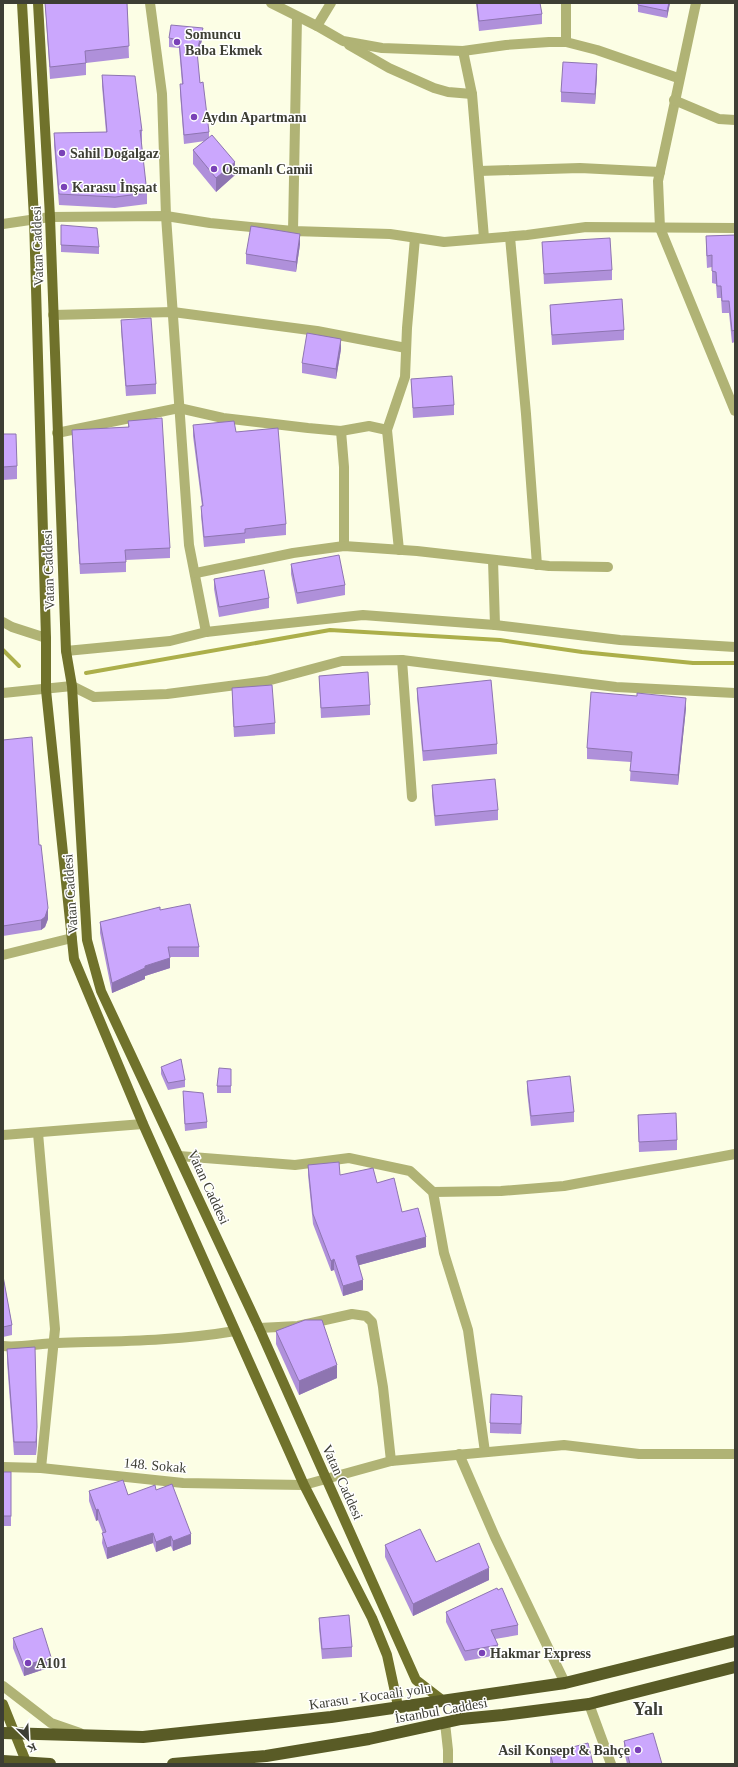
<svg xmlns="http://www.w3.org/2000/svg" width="738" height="1767" font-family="Georgia,serif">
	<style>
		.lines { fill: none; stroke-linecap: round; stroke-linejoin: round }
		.stream { stroke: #acaf4a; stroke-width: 4 }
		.minor { stroke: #b0b375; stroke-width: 10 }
		.major { stroke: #70722b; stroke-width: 10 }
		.highway { stroke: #595b26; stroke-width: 12 }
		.wall { fill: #af90da }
		.shaded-wall { fill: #8e75b1 }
		.building { fill: #cba7fd; stroke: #8e75b1 }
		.poi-dot { fill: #7a41b7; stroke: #fff; stroke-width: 1.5 }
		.labels { text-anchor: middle; stroke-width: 3; stroke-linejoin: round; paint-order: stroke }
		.poi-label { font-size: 14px; font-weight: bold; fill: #3d3e34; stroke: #fff; text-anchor: start }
		.street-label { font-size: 14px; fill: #3d3e34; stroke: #fff }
		.district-label { font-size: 18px; font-weight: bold; fill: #3d3e34; stroke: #fff }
	</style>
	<rect width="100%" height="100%" fill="#fcfee5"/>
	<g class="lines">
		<g class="stream">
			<polyline points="3,650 19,666"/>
			<polyline points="86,673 330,630 500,640 582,652 693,663 735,663"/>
		</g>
		<g class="minor">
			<polyline points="150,3 162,94 166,216 189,545 206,632"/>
			<polyline points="271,3 317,26 343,41 382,48 463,51 506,45 549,42 566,42 597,50 678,78"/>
			<polyline points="696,3 658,181 660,228 735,411"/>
			<polyline points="317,26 331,3"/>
			<polyline points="566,42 566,3"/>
			<polyline points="349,45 389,68 434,88 448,92 472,94"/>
			<polyline points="463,51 472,94 484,238"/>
			<polyline points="674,100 719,119 735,120"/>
			<polyline points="479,171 580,168 660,172"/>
			<polyline points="3,224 50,217 166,216 210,223 293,231 390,234 444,242 527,235 586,227 735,228"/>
			<polyline points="293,231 297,17"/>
			<polyline points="510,237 526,414 537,565"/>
			<polyline points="53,315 173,312 317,331 406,348"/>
			<polyline points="387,430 399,550"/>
			<polyline points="341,431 344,467 344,546"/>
			<polyline points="57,433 179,408 223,418 308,428 341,431 369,426 387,430 405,377 407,328 415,238"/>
			<polyline points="493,560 495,625"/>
			<polyline points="196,573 293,553 344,546 417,551 549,566 608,567"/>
			<polyline points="3,622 12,627 46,638"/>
			<polyline points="66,651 170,641 206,632 363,615 495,625 620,640 735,647"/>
			<polyline points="402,660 412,797"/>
			<polyline points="3,693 72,686 94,697 167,694 267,681 342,661 402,660 616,687 735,693"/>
			<polyline points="3,955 72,938"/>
			<polyline points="38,1133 55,1329 41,1468"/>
			<polyline points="3,1135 143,1124"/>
			<polyline points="179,1156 295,1165 349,1158 410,1171 433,1192 444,1253 468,1330 485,1452"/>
			<polyline points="433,1192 501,1191 564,1186 735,1154"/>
			<polyline points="259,1328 298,1326 352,1314 366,1316 372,1322 383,1387 391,1461"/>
			<path d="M3 1346C21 1348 40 1343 58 1343 118 1341 177 1341 235 1331"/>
			<polyline points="459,1454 495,1537 565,1683"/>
			<polyline points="3,1467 41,1468 183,1483 304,1485 391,1461 564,1445 639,1454 735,1454"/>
			<polyline points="3,1686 51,1723 80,1733"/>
			<polyline points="589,1704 611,1764"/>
			<polyline points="445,1723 448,1750 448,1764"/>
		</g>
		<g class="major">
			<polyline points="22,3 34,218 46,638 46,690 74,959 143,1124 304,1485 372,1618 387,1655 398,1706"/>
			<polyline points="38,3 50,217 66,651 72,686 87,940 101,991 259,1328 416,1680 442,1700"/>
			<polyline points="3,1704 27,1764"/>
		</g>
		<g class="highway">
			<polyline points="3,1733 143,1737 331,1717 565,1683 735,1641"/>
			<polyline points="3,1761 50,1764"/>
			<polyline points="173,1764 266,1756 369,1739 461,1719 503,1715 589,1704 735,1667"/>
		</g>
	</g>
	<g class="wall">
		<polygon points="45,3 127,3 129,58 86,63 86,75 50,79"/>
		<polygon points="476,3 540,3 542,14 542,24 479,31"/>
		<polygon points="576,3 595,3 595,4"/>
		<polygon points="638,3 670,3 667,18 638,12"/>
		<polygon points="203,36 197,57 200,83 209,132 209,138 235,175 216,192 193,164 193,150 205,141 184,144 180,93 180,84 182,84 179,48 169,47 169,38"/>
		<polygon points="102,75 142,131 142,142 141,142 147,193 147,204 115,208 59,205 54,145 54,133 106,132 102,86"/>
		<polygon points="597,75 595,104 561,102 561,92"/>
		<polygon points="61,225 99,247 99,254 61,252"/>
		<polygon points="735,235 735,342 732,343 729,313 722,313 721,298 717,298 716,284 712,283 712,267 707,268 706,248 706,236"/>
		<polygon points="542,242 612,270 612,280 544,284"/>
		<polygon points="300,244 296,272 246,264 246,254"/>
		<polygon points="550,305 624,330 624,340 552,345 550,315"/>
		<polygon points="121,320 156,384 156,394 126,396 121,330"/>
		<polygon points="341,349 336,379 302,373 302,363"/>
		<polygon points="411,379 454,405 454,415 413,418"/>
		<polygon points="128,421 170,548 170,558 126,560 126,572 80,574 72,440 72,430 128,427"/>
		<polygon points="193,425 236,432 286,524 286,535 245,539 245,543 204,547 201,516 202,506 193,436"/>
		<polygon points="3,434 17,466 17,479 3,480"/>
		<polygon points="291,564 345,585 345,595 297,604 291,574"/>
		<polygon points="214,579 269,598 269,608 219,617 214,589"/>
		<polygon points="319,676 370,705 370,715 321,718"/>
		<polygon points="232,688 275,723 275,734 234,737 232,698"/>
		<polygon points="417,688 497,744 497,754 423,761 417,698"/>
		<polygon points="637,696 686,708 678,785 630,781 631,762 587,759 587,748"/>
		<polygon points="3,740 39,845 48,919 45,927 41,930 3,936"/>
		<polygon points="432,785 498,810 498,820 435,826 432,795"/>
		<polygon points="160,910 199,947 199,957 170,957 170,968 145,976 145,979 112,993 100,933 100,922"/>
		<polygon points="161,1067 185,1080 185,1087 168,1090 161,1074"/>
		<polygon points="231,1069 231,1093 217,1093 217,1086"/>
		<polygon points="527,1081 574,1112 574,1122 531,1126 527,1091"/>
		<polygon points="183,1098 207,1122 207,1128 185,1131"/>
		<polygon points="638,1115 677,1140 677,1150 639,1152"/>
		<polygon points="308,1165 340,1175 377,1183 402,1212 426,1247 359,1265 363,1290 343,1296 334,1270 331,1271 313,1224 308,1175"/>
		<polygon points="3,1276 12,1325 12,1335 3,1337"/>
		<polygon points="276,1331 337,1378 299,1395 276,1344"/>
		<polygon points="7,1349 37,1440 36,1455 14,1455 7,1362"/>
		<polygon points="522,1406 521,1434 490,1433 490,1423"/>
		<rect x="3" y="1472" width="8" height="54"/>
		<polygon points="156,1490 191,1544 173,1551 171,1546 156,1552 153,1543 107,1559 102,1543 103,1533 98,1520 96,1521 89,1501 89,1491 128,1495"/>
		<polygon points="385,1545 436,1562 489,1580 413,1616 385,1557"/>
		<polygon points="446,1612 518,1625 518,1635 495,1639 498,1645 498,1655 465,1661 446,1622"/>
		<polygon points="319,1618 352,1647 352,1657 322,1659 319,1628"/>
		<polygon points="13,1638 51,1667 24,1676 13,1648"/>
		<polygon points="624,1741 662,1764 627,1764 624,1751"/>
		<polygon points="550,1753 593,1764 550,1764"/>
	</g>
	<g class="shaded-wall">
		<polygon points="669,3 670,3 667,18 667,11"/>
		<polygon points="203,28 203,36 197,60 197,51"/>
		<polygon points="597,64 597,75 595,104 595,94"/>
		<polygon points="235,162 235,175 216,192 216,178"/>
		<polygon points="300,234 300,244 296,272 296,262"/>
		<polygon points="341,339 341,349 336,379 336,369"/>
		<polygon points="686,698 686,708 678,785 678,775"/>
		<polygon points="48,908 48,919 45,927 41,930 41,920"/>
		<rect x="3" y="926" width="1" height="10"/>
		<polygon points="170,958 170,968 145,976 145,979 112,993 112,983 145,966"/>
		<polygon points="426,1237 426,1247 356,1266 356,1256"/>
		<polygon points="334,1259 334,1270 331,1271 331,1261"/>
		<polygon points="363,1280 363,1290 343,1296 343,1286"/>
		<polygon points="337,1365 337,1378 299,1395 299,1381"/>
		<polygon points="522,1396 522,1406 521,1434 521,1424"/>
		<polygon points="37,1427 37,1440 36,1455 36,1442"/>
		<polygon points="98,1509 98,1520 96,1521 96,1510"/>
		<polygon points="153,1533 153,1543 107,1559 107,1548"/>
		<polygon points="191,1534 191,1544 173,1551 173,1541"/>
		<polygon points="171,1536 171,1546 156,1552 156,1542"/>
		<polygon points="489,1568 489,1580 413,1616 413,1604"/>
		<polygon points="51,1657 51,1667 24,1676 24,1666"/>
	</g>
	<g class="building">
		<polygon points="45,3 127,3 129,46 85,51 86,63 50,67"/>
		<polygon points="477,3 540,3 542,14 479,21"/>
		<polygon points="638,3 669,3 667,11 638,5"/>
		<polygon points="171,25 203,28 197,51 200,83 203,82 209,132 184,135 180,84 183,84 179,40 169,38"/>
		<polygon points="563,62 597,64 595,94 561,92"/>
		<polygon points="102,75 135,76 142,131 140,130 147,193 115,197 59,194 54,133 107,132"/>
		<polygon points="212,135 235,162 216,178 193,150"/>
		<polygon points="61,225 97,228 99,247 61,245"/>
		<polygon points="251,226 300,234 296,262 246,254"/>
		<polygon points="735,235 735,330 732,331 729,301 722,301 721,286 717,286 716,272 712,271 712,255 707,256 706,236"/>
		<polygon points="610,238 612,270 544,274 542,242"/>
		<polygon points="622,299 624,330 552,335 550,305"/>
		<polygon points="151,318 156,384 126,386 121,320"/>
		<polygon points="307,333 341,339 336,369 302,363"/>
		<polygon points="452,376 454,405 413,408 411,379"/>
		<polygon points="162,418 170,548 125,550 126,562 80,564 72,430 129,427 128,421"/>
		<polygon points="234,421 236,432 278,428 286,524 245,529 245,533 204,537 201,506 203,506 193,425"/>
		<polygon points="3,434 16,434 17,466 3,467"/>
		<polygon points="339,555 345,585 297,593 291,564"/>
		<polygon points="264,570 269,598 219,607 214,579"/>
		<polygon points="368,672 370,705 321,708 319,676"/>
		<polygon points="491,680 497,744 423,751 417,688"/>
		<polygon points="272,685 275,723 234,727 232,688"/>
		<polygon points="591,692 637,696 637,693 686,698 678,775 630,771 632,752 587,748"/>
		<polygon points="32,737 39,845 41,845 48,908 45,917 41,920 3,926 3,740"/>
		<polygon points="495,779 498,810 435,816 432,785"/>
		<polygon points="190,904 199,947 168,947 170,958 145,966 145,968 112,983 100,922 160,907 160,910"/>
		<polygon points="181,1059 185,1080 168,1083 161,1067"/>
		<polygon points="219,1068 231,1069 231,1086 217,1086"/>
		<polygon points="570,1076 574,1112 531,1116 527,1081"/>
		<polygon points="183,1091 203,1093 207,1122 185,1124"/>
		<polygon points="676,1113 677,1140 639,1142 638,1115"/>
		<polygon points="339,1162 340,1175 373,1168 377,1183 394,1178 402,1212 418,1208 426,1237 356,1256 363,1280 343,1286 334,1259 331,1261 313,1214 308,1165"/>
		<polygon points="3,1276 12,1325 3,1327"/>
		<polygon points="305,1320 322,1320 337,1365 299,1381 276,1331"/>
		<polygon points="35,1347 37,1427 36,1442 14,1442 7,1349"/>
		<polygon points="491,1394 522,1396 521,1424 490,1423"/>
		<rect x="3" y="1472" width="8" height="44"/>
		<polygon points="123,1480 128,1495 155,1485 156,1490 172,1484 191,1534 173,1541 171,1536 156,1542 153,1533 107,1548 102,1533 106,1532 98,1509 96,1510 89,1491"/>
		<polygon points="420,1529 436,1562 479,1543 489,1568 413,1604 385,1545"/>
		<polygon points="497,1588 498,1590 502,1588 518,1625 491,1630 498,1645 465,1651 446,1612"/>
		<polygon points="349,1615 352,1647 322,1649 319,1618"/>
		<polygon points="42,1628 51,1657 24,1666 13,1638"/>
		<polygon points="653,1733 662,1764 630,1764 624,1741"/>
		<polygon points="588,1743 593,1764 553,1764 550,1753"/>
	</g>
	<g class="poi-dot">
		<circle cx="177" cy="42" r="4"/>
		<circle cx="194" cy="117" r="4"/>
		<circle cx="62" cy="153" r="4"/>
		<circle cx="214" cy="169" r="4"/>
		<circle cx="64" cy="187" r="4"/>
		<circle cx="482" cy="1653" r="4"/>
		<circle cx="28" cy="1663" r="4"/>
		<circle cx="638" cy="1750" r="4"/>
	</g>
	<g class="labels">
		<g class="poi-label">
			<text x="185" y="39">Somuncu<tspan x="185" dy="16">Baba Ekmek</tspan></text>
			<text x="202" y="122">Aydın Apartmanı</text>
			<text x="70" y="158">Sahil Doğalgaz</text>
			<text x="222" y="174">Osmanlı Camii</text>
			<text x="72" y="192">Karasu İnşaat</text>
			<text x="490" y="1658">Hakmar Express</text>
			<text x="36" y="1668">A101</text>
			<text x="630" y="1755" text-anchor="end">Asil Konsept &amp; Bahçe</text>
		</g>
		<g class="street-label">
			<text transform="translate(37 246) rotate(-92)" y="5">Vatan Caddesi</text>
			<text transform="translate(48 570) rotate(-92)" y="5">Vatan Caddesi</text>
			<text transform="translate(70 894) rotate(-94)" y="5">Vatan Caddesi</text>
			<text transform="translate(209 1187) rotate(65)" y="5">Vatan Caddesi</text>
			<text transform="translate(155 1465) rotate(5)" y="5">148. Sokak</text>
			<text transform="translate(343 1482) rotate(66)" y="5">Vatan Caddesi</text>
			<text transform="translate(370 1696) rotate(-8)" y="5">Karasu - Kocaali yolu</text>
			<text transform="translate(441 1710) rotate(-10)" y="5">İstanbul Caddesi</text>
		</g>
		<g class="district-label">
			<text x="648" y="1715">Yalı</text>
		</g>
	</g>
	<rect width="738" height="1767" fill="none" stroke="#3d3e34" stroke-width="8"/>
	<g transform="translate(28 1739) rotate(156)" stroke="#ffffff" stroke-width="3" paint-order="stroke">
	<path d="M0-3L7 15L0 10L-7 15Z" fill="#3d3e34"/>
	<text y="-6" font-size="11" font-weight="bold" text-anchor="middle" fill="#3d3e34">K</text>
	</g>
</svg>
